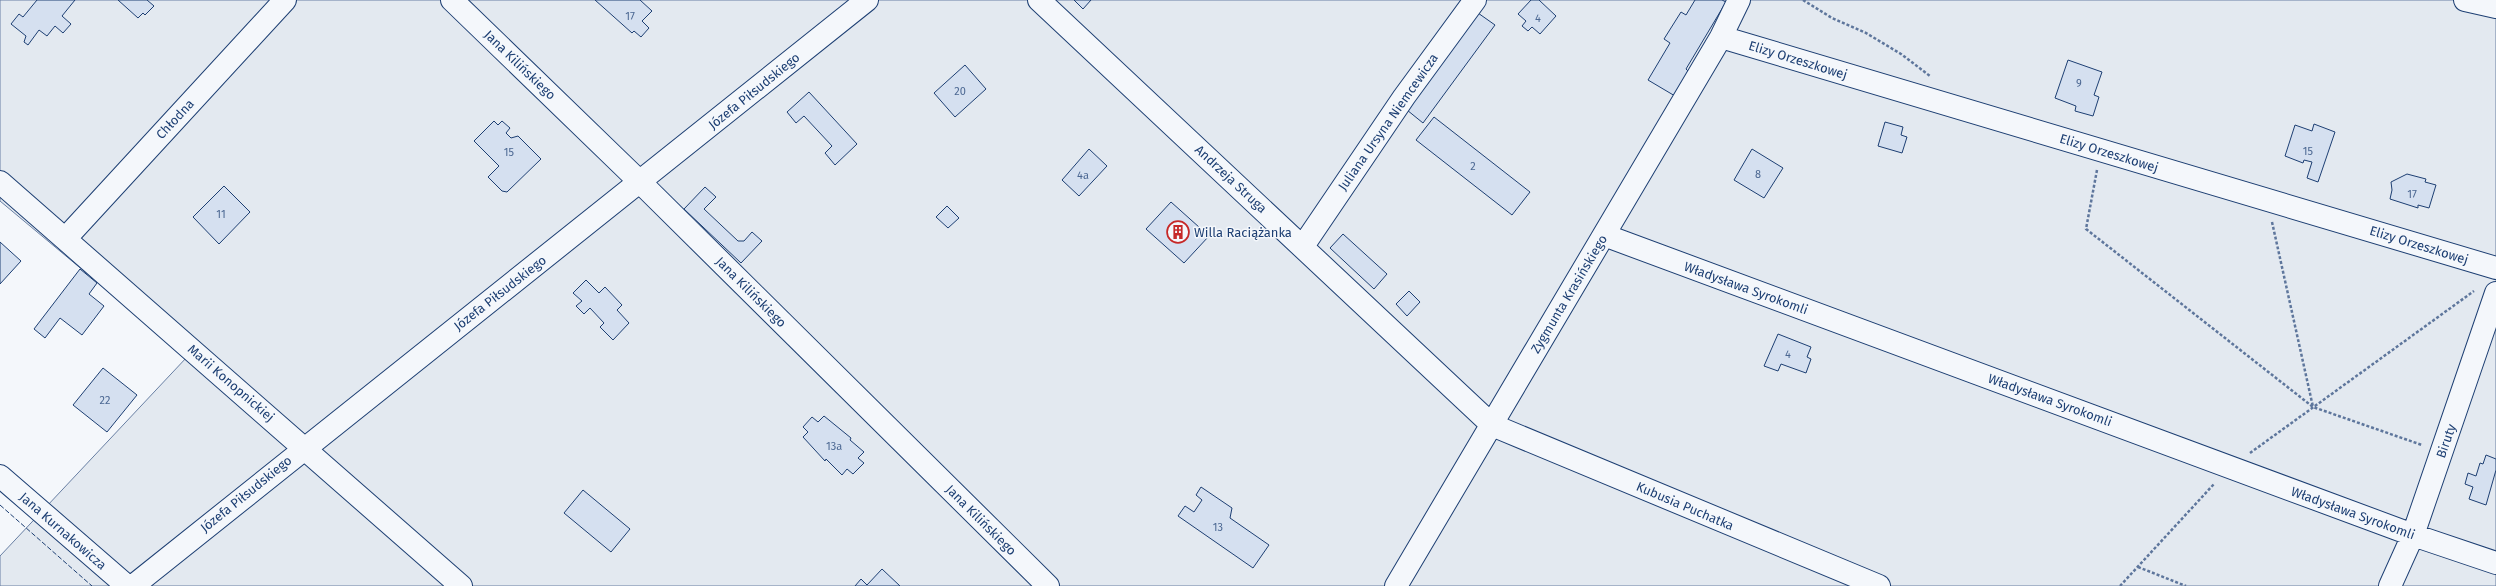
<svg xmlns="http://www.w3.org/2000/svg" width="2496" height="586" viewBox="0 0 2496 586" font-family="'Fira Sans',sans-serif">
<rect width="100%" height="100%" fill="#f4f7fb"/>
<path fill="#e3e9f0" stroke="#687fa3" d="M0,0H2496V586H0V556L187,357L0,201Z"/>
<path fill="#d5e0f0" stroke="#1d3f73" d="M37,0H75L62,16L71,24L63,33L55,26L47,36L39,30L28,45L24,42L26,36L11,24L19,14L23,17Z
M118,0H147L154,6L145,15L143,13L138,18Z
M595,0H640L652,11L642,21L649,28L641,37L634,31L632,33Z
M1074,0H1091L1083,9Z
M1531,0H1539L1556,16L1540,34L1532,27L1528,31L1522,26L1526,21L1518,14Z
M1695,0H1722L1726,2L1686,69L1689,72L1675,96L1648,80L1670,43L1664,39L1681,12L1686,15Z
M1478,13L1495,25L1423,123L1407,110Z
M2068,60L2102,72L2094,95L2099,97L2093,116L2075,111L2076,106L2055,98Z
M965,65L986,89L955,117L934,93Z
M809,92L857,144L835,165L825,153L832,146L804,116L796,123L787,112Z
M1434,117L1530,192L1512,215L1416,140Z
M494,121L498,125L502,121L510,128L506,133L511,138L518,136L541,159L507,192L502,191L488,177L499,166L474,141Z
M1885,122L1903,127L1901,135L1907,137L1902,153L1878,146Z
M2314,124L2335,132L2318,182L2307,178L2312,162L2304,160L2303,163L2285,156L2295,125L2312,131Z
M1089,149L1107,166L1079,196L1062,180Z
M1752,149L1783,168L1764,198L1734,180Z
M2407,174L2426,179L2425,182L2436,185L2429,208L2418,205V208L2390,199L2392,190L2391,182Z
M224,186L250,212L219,244L193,217Z
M705,187L716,197L704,209L738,241H744L752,232L762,241L741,263L684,209Z
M1171,202L1209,236L1184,263L1146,229Z
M947,206L959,218L948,228L936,217Z
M1343,234L1387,274L1374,289L1330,248Z
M0,242L21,261L0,284Z
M80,269L97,283L89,294L104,306L82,335L60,318L45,338L34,329Z
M586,280L599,293L605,287L622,305L617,310L629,323L613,340L600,327L604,323L590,308L584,314L576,306L582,301L573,293Z
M1409,291L1420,302L1407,316L1396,304Z
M1778,334L1811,347L1807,357L1811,359L1806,373L1781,364L1778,371L1764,366Z
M103,368L137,395L107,432L73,405Z
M824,416L851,438L850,440L864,452L858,458L864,463L853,474L847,469L842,475L826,459L825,461L803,437L808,432L803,427L812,417L818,422Z
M2486,455L2496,459V470L2486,505L2469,499L2473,487L2465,484L2468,473L2476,476L2480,463L2483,464Z
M1201,487L1232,508L1230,518L1269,545L1253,568L1178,516L1185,506L1194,512L1202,500L1196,495Z
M583,490L630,529L611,552L564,513Z
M882,569L900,586H855L861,579L867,585Z"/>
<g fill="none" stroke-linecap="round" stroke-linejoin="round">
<g stroke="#1d3f73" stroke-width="24">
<path id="minor" d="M452,0L640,182L1048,586
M1039,0L1492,425L1879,586
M2465,0L2496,7
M1721,37L2496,268
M0,182L461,586
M1604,235L2413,535L2496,563
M65,239L285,0
M1303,246L1404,97L1475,0
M0,476L127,586
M133,586L867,0
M1396,586L1721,37L1739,0
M2390,586L2413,535L2496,293"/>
</g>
<path stroke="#5e769c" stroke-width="2.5" stroke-dasharray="3 2" stroke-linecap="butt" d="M1803,0L1832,18L1866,33L1901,54L1930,76
M2097,170L2086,229L2313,407L2422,445
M2272,222L2313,407
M2250,453L2474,291
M2138,567L2186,586
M2120,586L2214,484"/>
<use href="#minor" stroke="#f4f7fb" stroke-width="22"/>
<path stroke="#1d3f73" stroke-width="1" stroke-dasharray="5 2" stroke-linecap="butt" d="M0,505L92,586"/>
</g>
<defs>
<g id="building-ring" transform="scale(1.15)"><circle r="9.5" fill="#f4f7fb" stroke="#c62828" stroke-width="1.5"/><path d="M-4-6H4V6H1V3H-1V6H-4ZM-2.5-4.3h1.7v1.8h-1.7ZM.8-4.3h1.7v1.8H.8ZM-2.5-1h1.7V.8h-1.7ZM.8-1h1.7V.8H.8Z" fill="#c62828"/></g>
</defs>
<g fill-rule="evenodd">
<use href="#building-ring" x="1178" y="232"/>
</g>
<g text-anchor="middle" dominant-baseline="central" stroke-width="3" stroke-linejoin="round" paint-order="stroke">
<g font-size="11" fill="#4b6792">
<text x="630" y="16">17</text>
<text x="1538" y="18">4</text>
<text x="2079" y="83">9</text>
<text x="960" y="91">20</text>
<text x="2308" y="151">15</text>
<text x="509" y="152">15</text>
<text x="1473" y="166">2</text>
<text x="1758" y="174">8</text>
<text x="1083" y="175">4a</text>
<text x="2412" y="194">17</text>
<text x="221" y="214">11</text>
<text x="1788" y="354">4</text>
<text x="105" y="400">22</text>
<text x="834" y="446">13a</text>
<text x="1218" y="527">13</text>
</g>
<g font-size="13" fill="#1d3f73" stroke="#f4f7fb">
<text transform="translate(1798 60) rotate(17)">Elizy Orzeszkowej</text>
<text transform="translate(520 65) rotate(44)">Jana Kilińskiego</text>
<text transform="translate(754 91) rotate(-39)">Józefa Piłsudskiego</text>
<text transform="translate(175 119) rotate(-47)">Chłodna</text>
<text transform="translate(1388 122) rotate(-55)">Juliana Ursyna Niemcewicza</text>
<text transform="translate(2109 153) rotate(17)">Elizy Orzeszkowej</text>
<text transform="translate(1231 179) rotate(43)">Andrzeja Struga</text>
<text transform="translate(2419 245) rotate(17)">Elizy Orzeszkowej</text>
<text transform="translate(1746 288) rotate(20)">Władysława Syrokomli</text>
<text transform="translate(751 292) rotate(45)">Jana Kilińskiego</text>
<text transform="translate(500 293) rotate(-38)">Józefa Piłsudskiego</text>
<text transform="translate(1569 294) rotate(-59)">Zygmunta Krasińskiego</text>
<text transform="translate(231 383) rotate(41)">Marii Konopnickiej</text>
<text transform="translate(2050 400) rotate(20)">Władysława Syrokomli</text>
<text transform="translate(2446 441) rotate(-71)">Biruty</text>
<text transform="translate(246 494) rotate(-39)">Józefa Piłsudskiego</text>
<text transform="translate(1685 506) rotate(23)">Kubusia Puchatka</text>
<text transform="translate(2353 513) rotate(20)">Władysława Syrokomli</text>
<text transform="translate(981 520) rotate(45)">Jana Kilińskiego</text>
<text transform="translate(63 531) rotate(41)">Jana Kurnakowicza</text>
</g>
<g font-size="13" fill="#1d3f73" stroke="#f4f7fb" text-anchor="start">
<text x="1194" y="232">Willa Raciążanka</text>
</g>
</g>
</svg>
